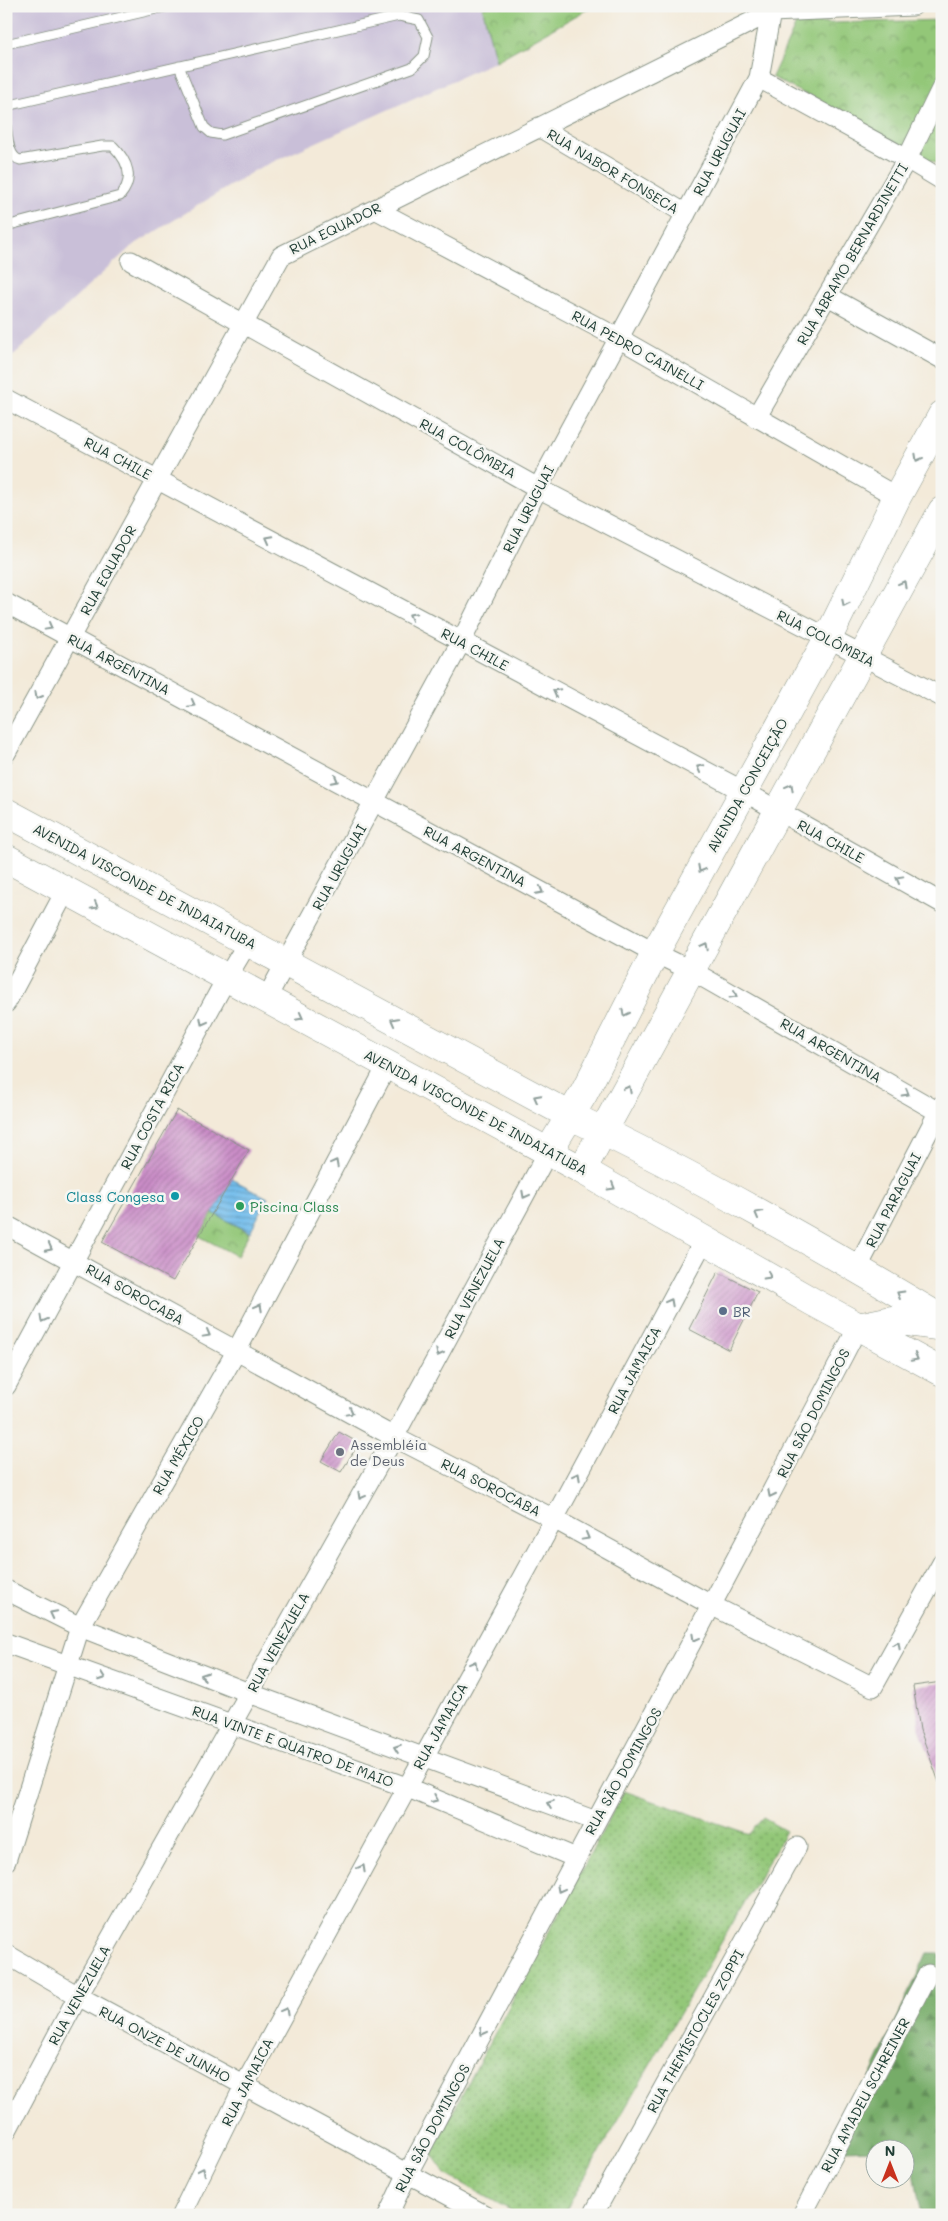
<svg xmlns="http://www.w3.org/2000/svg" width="948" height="2221" viewBox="0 0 948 2221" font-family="Mali,sans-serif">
<defs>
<pattern id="grass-dots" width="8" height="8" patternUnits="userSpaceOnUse" patternTransform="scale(1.25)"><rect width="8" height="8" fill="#93c778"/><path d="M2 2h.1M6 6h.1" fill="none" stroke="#77a363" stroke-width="1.8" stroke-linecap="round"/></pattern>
<pattern id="forest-firs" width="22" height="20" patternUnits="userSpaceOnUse" patternTransform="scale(1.25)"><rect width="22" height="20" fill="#76ac68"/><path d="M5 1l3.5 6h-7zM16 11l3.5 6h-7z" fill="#608d56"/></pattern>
<pattern id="park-crowns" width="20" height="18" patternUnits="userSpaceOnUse" patternTransform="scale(1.25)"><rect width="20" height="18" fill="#93c778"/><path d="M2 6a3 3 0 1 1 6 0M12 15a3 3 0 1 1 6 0" fill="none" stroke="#77a363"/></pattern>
<pattern id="water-rules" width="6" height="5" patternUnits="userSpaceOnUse" patternTransform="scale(1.25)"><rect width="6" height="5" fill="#73bdec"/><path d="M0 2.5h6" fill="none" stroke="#5e9bc0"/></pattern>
<pattern id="building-hatch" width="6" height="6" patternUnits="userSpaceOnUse" patternTransform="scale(1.25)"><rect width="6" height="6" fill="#cb8dc8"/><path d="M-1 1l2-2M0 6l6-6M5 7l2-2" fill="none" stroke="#a474a3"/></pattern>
</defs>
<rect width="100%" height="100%" fill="#f6f6f2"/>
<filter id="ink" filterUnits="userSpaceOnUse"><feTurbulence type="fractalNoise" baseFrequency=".02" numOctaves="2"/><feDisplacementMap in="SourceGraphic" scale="10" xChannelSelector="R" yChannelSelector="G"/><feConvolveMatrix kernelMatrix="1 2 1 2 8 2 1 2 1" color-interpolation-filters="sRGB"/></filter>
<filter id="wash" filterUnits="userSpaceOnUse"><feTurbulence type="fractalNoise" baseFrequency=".0096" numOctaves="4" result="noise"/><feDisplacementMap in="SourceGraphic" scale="20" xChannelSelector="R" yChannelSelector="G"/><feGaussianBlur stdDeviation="1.12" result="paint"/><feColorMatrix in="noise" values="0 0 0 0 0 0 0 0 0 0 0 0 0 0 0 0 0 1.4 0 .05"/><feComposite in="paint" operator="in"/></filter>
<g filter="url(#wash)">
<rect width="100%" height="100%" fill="#f3ead9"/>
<path fill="#c9bfd8" d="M6,6H482L496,61L257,169L132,246L6,362Z"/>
<path fill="url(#grass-dots)" stroke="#598256" d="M624,1791L749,1834L763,1818L786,1831L563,2215H519L446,2174L431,2153Z"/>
<path fill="url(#forest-firs)" stroke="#4a744e" d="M927,1953H939L942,1958V2215H922L911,2157L906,2155V2148L843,2150L836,2153Z"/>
<path fill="url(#park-crowns)" stroke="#598256" d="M482,6H593L496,61Z
M942,20V167L772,77L796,24Z
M213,1213L249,1233L237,1256L199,1236Z"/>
<path fill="url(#water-rules)" stroke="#497d90" d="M232,1179L268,1198L250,1232L213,1213Z"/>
<g id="blocks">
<path fill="url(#building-hatch)" d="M177,1110L249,1150L173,1281L102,1242Z
M718,1272L758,1292L729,1350L689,1329Z
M339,1432L359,1443L341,1472L321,1461Z
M942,1682V1784L940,1785L920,1730L913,1686Z"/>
</g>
</g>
<g filter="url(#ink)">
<use href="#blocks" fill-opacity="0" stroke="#899486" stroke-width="1"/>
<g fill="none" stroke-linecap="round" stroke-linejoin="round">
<g stroke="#899486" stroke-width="11">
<path id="lane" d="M6,44L169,6
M6,106L399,16L419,20L428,37L424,56L412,68L222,135L211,133L204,127L179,66
M6,125C8,136 8,157 20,160L102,146H113C128,161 135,179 120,196L6,226"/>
</g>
<g stroke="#899486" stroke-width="21">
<path id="street" d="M759,78L907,159L942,180
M539,127L686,214
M375,209L620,339L897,497
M131,261L538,488L942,697
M828,296L942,359
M6,399L743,791L942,903
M756,418L907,159L942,87
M6,603L655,953L692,971L942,1114
M6,753L281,256L771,12L913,6
M266,999L461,642L538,488L759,78L771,12
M6,1003L66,890
M6,1225L394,1437L554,1519L713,1606L873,1687L942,1563
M857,1269L942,1105
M6,1386L226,979L248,942
M6,1590L80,1627L249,1693L596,1821
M6,1643L406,1787L576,1858
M6,1861L80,1627L237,1350L388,1064
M6,1954L78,1996L485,2215
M6,2132L78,1996L394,1437L548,1152
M181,2215L244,2086L554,1519L704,1240
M388,2215L408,2173C558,1891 711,1610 858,1327
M593,2215L797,1847
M802,2215L928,1974"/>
</g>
<g stroke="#899486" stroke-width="29">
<path id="primary" d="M6,812L571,1116C698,1176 821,1247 942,1319
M6,858L582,1170L813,1302L942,1372
M548,1152L584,1093L655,953L827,640L897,497L942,415
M582,1170L942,511
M858,1327L892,1320L942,1327"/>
</g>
<use href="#lane" stroke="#fff" stroke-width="9"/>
<use href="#street" stroke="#fff" stroke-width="19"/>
<use href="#primary" stroke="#fff" stroke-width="28"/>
</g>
<defs><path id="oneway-chevron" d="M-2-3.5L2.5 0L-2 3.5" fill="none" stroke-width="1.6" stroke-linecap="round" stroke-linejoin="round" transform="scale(1.25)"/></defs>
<g stroke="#8f9e9a">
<use href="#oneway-chevron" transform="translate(918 458) rotate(119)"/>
<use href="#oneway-chevron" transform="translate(269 539) rotate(-152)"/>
<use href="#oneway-chevron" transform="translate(903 584) rotate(-61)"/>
<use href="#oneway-chevron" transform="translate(845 603) rotate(116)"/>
<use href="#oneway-chevron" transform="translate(412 616) rotate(-152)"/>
<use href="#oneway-chevron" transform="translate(49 627) rotate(29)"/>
<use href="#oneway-chevron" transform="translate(556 692) rotate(-152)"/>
<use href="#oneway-chevron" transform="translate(38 696) rotate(120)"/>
<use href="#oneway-chevron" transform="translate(192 704) rotate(28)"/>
<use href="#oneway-chevron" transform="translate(700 768) rotate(-152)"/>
<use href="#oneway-chevron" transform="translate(335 780) rotate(28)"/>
<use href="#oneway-chevron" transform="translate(790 787) rotate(-61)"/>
<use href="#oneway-chevron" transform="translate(701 869) rotate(118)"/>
<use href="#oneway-chevron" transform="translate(899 879) rotate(-151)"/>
<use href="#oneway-chevron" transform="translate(540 891) rotate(28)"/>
<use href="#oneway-chevron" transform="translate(95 906) rotate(29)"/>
<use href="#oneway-chevron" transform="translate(705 946) rotate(-62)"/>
<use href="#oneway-chevron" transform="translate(734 995) rotate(30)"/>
<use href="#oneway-chevron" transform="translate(625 1013) rotate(117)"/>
<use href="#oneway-chevron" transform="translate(300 1017) rotate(28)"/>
<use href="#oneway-chevron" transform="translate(394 1021) rotate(-152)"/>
<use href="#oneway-chevron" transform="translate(203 1022) rotate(118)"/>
<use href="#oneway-chevron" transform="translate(628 1089) rotate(-62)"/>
<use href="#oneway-chevron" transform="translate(906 1093) rotate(30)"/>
<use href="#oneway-chevron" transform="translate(537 1098) rotate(-152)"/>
<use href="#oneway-chevron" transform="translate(335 1163) rotate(-62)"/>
<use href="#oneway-chevron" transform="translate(612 1187) rotate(30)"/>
<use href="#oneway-chevron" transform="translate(525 1195) rotate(118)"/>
<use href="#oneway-chevron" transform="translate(758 1214) rotate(-151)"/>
<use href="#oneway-chevron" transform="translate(49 1248) rotate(28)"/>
<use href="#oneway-chevron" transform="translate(768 1276) rotate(30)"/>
<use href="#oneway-chevron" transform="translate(900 1294) rotate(-149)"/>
<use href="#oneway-chevron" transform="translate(670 1302) rotate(-62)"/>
<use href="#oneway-chevron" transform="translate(259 1307) rotate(-62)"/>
<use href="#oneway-chevron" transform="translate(43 1319) rotate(119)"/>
<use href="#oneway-chevron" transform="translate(207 1334) rotate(29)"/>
<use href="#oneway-chevron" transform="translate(439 1353) rotate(118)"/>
<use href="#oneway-chevron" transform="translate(915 1358) rotate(28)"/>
<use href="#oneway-chevron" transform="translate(350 1412) rotate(29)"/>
<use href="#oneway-chevron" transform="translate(577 1476) rotate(-62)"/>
<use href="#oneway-chevron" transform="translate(771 1494) rotate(117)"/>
<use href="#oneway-chevron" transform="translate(361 1496) rotate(119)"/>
<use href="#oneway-chevron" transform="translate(586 1537) rotate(29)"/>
<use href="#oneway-chevron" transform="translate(53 1614) rotate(-153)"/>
<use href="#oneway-chevron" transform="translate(695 1638) rotate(119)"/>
<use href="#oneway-chevron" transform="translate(897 1645) rotate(-61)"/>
<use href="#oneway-chevron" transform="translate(474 1664) rotate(-61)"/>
<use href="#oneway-chevron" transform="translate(204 1676) rotate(-159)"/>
<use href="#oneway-chevron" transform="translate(102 1677) rotate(20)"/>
<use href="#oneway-chevron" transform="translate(397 1748) rotate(-160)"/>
<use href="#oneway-chevron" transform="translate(435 1799) rotate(23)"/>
<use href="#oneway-chevron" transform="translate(550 1804) rotate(-160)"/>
<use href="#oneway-chevron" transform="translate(362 1868) rotate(-61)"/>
<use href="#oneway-chevron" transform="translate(560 1889) rotate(118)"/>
<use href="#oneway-chevron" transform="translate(285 2011) rotate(-61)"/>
<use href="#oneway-chevron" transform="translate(483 2032) rotate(118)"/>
<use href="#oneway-chevron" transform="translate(202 2171) rotate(-64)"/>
</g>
</g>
<circle fill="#0f9aa8" stroke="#f6f6f2" stroke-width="2" cx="175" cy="1196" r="5"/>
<circle fill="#2e9e5b" stroke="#f6f6f2" stroke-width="2" cx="240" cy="1206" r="5"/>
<circle fill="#5c6f8a" stroke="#f6f6f2" stroke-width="2" cx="723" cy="1311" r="5"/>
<circle fill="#6b7280" stroke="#f6f6f2" stroke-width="2" cx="340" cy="1452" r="5"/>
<g text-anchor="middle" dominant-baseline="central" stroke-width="5" stroke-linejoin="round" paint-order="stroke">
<g font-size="14" fill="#1f3d34" stroke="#f6f6f2">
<text transform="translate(719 152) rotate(-62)">RUA URUGUAI</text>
<text transform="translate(613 171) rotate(31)">RUA NABOR FONSECA</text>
<text transform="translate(335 228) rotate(-26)">RUA EQUADOR</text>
<text transform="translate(852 254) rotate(-60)">RUA ABRAMO BERNARDINETTI</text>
<text transform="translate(638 350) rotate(29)">RUA PEDRO CAINELLI</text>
<text transform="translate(468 448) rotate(29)">RUA COLÔMBIA</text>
<text transform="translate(118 458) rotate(28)">RUA CHILE</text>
<text transform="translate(528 509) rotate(-63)">RUA URUGUAI</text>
<text transform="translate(108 570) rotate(-61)">RUA EQUADOR</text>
<text transform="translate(826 638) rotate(27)">RUA COLÔMBIA</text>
<text transform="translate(475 649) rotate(28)">RUA CHILE</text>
<text transform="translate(119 664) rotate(28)">RUA ARGENTINA</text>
<text transform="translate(747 785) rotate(-61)">AVENIDA CONCEIÇÃO</text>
<text transform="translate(831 841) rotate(29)">RUA CHILE</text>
<text transform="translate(475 856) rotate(28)">RUA ARGENTINA</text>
<text transform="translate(339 867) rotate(-61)">RUA URUGUAI</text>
<text transform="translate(145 886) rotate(28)">AVENIDA VISCONDE DE INDAIATUBA</text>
<text transform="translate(831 1050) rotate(30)">RUA ARGENTINA</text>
<text transform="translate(476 1112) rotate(28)">AVENIDA VISCONDE DE INDAIATUBA</text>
<text transform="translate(152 1116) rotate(-62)">RUA COSTA RICA</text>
<text transform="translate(893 1200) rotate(-63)">RUA PARAGUAI</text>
<text transform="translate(474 1288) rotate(-62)">RUA VENEZUELA</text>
<text transform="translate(135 1294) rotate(29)">RUA SOROCABA</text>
<text transform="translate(634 1370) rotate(-62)">RUA JAMAICA</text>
<text transform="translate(813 1413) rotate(-63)">RUA SÃO DOMINGOS</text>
<text transform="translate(178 1455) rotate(-60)">RUA MÉXICO</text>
<text transform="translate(491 1487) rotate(27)">RUA SOROCABA</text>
<text transform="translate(278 1642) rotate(-61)">RUA VENEZUELA</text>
<text transform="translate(440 1726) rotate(-61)">RUA JAMAICA</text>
<text transform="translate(293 1746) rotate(20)">RUA VINTE E QUATRO DE MAIO</text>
<text transform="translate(623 1771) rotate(-61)">RUA SÃO DOMINGOS</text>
<text transform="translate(79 1995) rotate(-61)">RUA VENEZUELA</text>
<text transform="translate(695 2031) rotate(-61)">RUA THEMÍSTOCLES ZOPPI</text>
<text transform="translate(165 2044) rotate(28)">RUA ONZE DE JUNHO</text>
<text transform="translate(247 2082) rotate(-63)">RUA JAMAICA</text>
<text transform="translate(865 2095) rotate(-62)">RUA AMADEU SCHREINER</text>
<text transform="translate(432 2128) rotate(-62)">RUA SÃO DOMINGOS</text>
</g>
<g font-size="14" fill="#0d838f" stroke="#f6f6f2" text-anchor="end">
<text x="165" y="1196">Class Congesa</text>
</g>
<g font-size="14" fill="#27864d" stroke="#f6f6f2" text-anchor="start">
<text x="250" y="1206">Piscina Class</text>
</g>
<g font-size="14" fill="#4e5e75" stroke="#f6f6f2" text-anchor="start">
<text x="733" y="1311">BR</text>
</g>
<g font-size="14" fill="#5b616d" stroke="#f6f6f2" text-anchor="start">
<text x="350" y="1444">Assembléia<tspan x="350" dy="16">de Deus</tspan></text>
</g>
</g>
<rect width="948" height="2221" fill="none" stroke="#f6f6f2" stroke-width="25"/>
<g transform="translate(890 2164)"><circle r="24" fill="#f6f6f2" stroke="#a0aca6"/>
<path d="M0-4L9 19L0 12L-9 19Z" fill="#c8321e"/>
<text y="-8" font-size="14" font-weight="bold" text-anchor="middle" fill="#1f3d34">N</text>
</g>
</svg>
